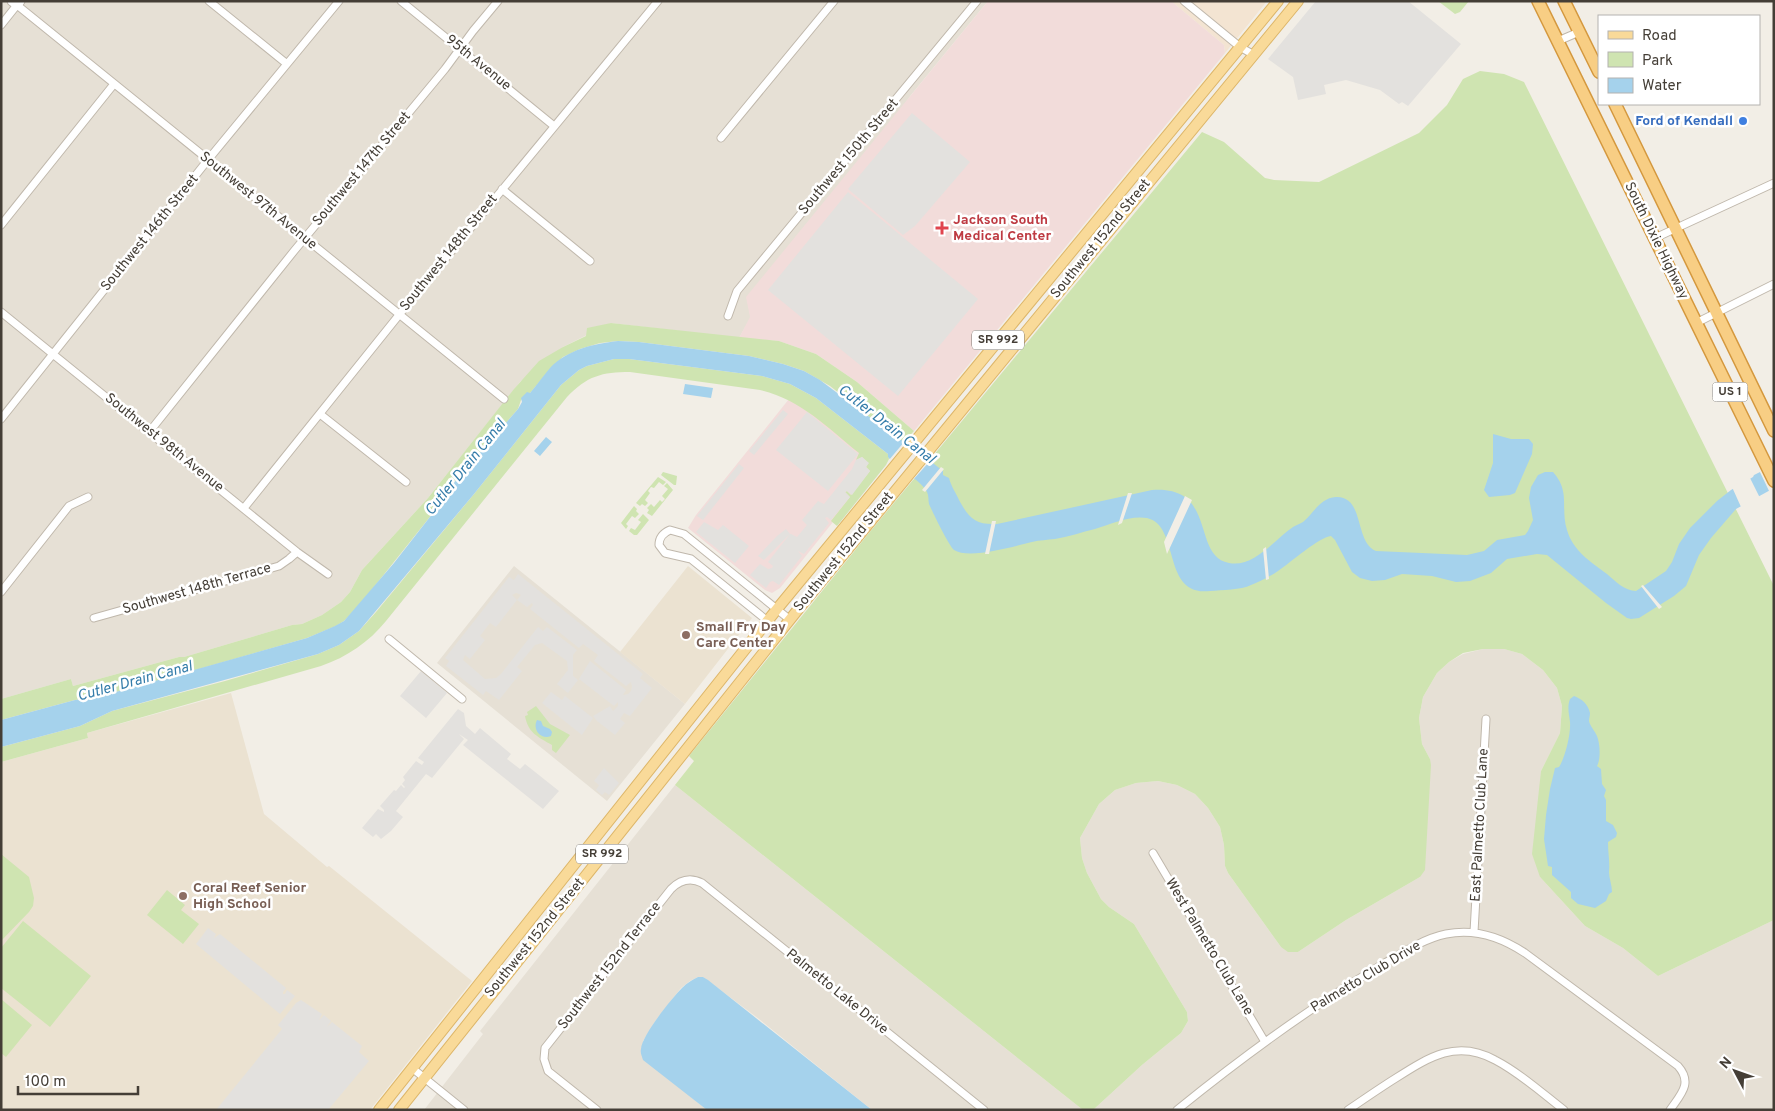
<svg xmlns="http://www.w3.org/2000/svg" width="1775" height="1111" viewBox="0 0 1775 1111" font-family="Overpass,sans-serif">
<rect width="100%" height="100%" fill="#f2eee6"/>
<path fill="#e6e0d5" d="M1,1H988L911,95L751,317L739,338L611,323L563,347L520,382L428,498L362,570L350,592L341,602L322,615L302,624L292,625L184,657H179L73,686L71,679L1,699Z
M514,566L685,704L607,801L437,663Z
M1483,649H1504L1522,654L1543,670L1557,688L1562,706L1560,733L1541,771L1540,877L1585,926L1623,948L1658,976L1774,920V1110H1093L1142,1065L1181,1033L1188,1021L1187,1012L1134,924L1109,907L1101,899L1087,873L1082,858L1080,838L1099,804L1115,790L1136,783L1158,781L1177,785L1195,794L1208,808L1220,827L1224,845L1225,866L1228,873L1281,947L1298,952L1346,920L1420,877L1430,759L1422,744L1419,718L1423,697L1437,673L1449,662L1463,654Z
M675,785L1083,1110H872L759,1019L703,977H698L690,981L681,988L656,1020L643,1041L679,1087L707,1110H424L483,1034L480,1031Z"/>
<path fill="#f3e4d2" d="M1171,1H1267L1225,53L1224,45Z"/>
<path fill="#ebe2d1" d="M688,566L752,618L685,704L620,652Z
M231,693L264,814L327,867L329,866L472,981L370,1110H1V762L88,738L87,733Z"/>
<path fill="#f2dcda" d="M988,1H1171L1224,45L1225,53L914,431L857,382L816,354L779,341L739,338L750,317L746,297Z
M789,399L816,414L877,467L797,567L780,588L772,593L765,590L688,528L696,515Z"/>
<path fill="#cfe4b1" d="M1438,1H1469L1460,12L1455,14Z
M1480,71L1504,74L1524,82L1774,586V920L1658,976L1623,948L1585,926L1540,877L1532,854L1541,771L1560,733L1562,706L1557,688L1543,670L1522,654L1504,649H1483L1463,653L1449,662L1437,673L1423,697L1419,718L1422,744L1430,759L1431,765L1425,870L1420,877L1346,920L1298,952H1288L1281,947L1228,873L1225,866L1224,845L1220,827L1208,808L1195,794L1177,785L1158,781L1136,783L1115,790L1099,804L1080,838L1082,858L1087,873L1101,899L1109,907L1134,924L1187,1012L1188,1021L1181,1033L1142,1065L1093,1110H1083L675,785L694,761L689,756L869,533L1202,132L1224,142L1265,178L1274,180L1319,182L1419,133L1447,105L1463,79Z
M611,323L779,341L816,354L857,382L914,431L904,442L898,439L892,431L868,416L830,386L804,371L783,364L749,356L639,342L618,341L600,343L580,349L563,357L552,367L530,393L521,400L518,409L452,485L433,513L362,602L344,621L336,626L307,638L178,675L98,697L75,700L1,720V699L71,679L73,686L179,657H184L292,625L302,624L322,615L341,602L350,592L362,570L428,498L514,389L539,361L563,347L586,336L587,328Z
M614,359H629L762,376L790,384L816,398L888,454L889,459L886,465L837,526L831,521L850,497L845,492L847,491L851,495L870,471L866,467L868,463L862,457L856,460L859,453C828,428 800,399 760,390L630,372C602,372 587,376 567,397L386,621C369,642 347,657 321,666L87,733L88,738L1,762V747L80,726L112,711L225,681L318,654L339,645L359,631L376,612L474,494L561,385L579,370L587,366Z
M663,472L677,476L676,485H674L661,475Z
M658,477L666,482L663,485L659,482L654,488L651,487L648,491L650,493L645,500L648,503L645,506L642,504L640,506L636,503Z
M667,483L673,490L652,516L647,513L649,510L647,508L651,504L654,507L660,500L662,502L665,499L662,496L668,489L664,486Z
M634,506L637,509L636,511L639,514L635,518L632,516L626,524L628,526L626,529L621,523Z
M643,514L649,520L637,535H634L629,531L631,528L635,530L641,522L638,520Z
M536,706L550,724L570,735L556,753L552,750V745C538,737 528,733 525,716L528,715L527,712Z
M1,854L29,877L34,898L33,906L29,912L1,941Z
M167,890L185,905L181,910L199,924L183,944L147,915Z
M23,921L91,976L50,1027L1,988V948Z
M1,999L32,1025L6,1057L1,1053Z"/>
<path fill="#e3e1de" d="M1316,1H1408L1461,44L1408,106L1402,102L1399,104L1380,90L1346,80L1324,85L1326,94L1298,100L1293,77L1268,59Z
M912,113L970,162L915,226L903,235L848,189Z
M848,192L978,299L898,396L768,290Z
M783,410L788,414L754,455L749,451Z
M807,412L858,454L828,491L776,450Z
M862,457L869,463L866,467L870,471L852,495L847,491L845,492L850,497L831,520L827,517L825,518L829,523L804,554L798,551L802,556L779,585L773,581L770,582L766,588L750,575L760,564L768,569L772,568L773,566L768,562L790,534L764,560L758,556L777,536L786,529L790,534H791L797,537L807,525L802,520L818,501L824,504L852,469L856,460Z
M739,464L744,468L703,520L697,516Z
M704,522L718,530L723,525L749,546L735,563L696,532Z
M518,574L643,674L640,678L652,688L630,716L624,713L620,719L625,723L615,735L597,721L593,716L610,706L613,711L618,706V702L614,706L579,679L590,661L626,690L623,695L628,694L631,691L632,687L631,682L626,686L594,661L598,655L583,644L579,648L530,609L533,605L532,603L527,607L517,600L521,595L519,594L516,593L512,595L517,600L496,627L490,623L480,636L485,640L470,659L465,655L463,660L485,679L496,678L501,674L538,627L543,631L547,627L577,650L573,655V676L578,680L568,693L557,684L568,670L567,661L542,643L535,645L517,667L522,671L499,700L486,691L483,695L446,666L449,661L445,658L509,577L514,580Z
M421,671L447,693L426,718L400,696Z
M551,692L562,700L565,696L593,718L582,735L542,703Z
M458,709L464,713L466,726L475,734L480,728L511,754L507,759L520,769L525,764L559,791L543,809L463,745L468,740L459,734L464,739L432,778L426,774L396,811L403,817L391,831L381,839L376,834L373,837L362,828L378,809L384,812V810L380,806L394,790L396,791L401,785L404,788L405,787L402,784L405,780L403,777L416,761L422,765L424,762L418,758Z
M604,768L619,783L609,795L605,792L602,795L596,790L599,785L594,781Z
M208,928L216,934L214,938L220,934L286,988L283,992V994H285L287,990L295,996L280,1014L196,944Z
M301,1000L322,1014L319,1020L324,1015L331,1021L327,1027L332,1022L362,1046L359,1052L369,1061L328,1110H216L282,1029L278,1025L296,1003Z"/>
<path fill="#a5d2ec" d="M618,341L639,342L749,356L783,364L804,371L820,380L868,416L892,431L897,438L909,444L943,471V475L949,478C951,486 956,493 959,500C969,518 975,525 997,524L1152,490C1218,485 1191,556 1229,563C1254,568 1275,539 1293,527C1296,525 1300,524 1303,522C1314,513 1320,498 1336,497C1365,496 1354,542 1376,551L1467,555L1484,551L1497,540L1525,535L1528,531L1533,520L1529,498L1531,487L1538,475L1545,472H1553C1571,492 1560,508 1567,530C1573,551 1591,562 1607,574C1615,581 1625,591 1636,591L1666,571L1672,562L1679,544L1690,528L1717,501L1731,490L1753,477L1754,475L1774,465V488L1736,509L1711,538L1699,555L1686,586L1674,596L1639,618L1631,619L1627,618L1606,603L1547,555L1537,554L1507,559L1491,573L1470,581L1456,582L1432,576L1402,574L1385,580L1372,581L1360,578L1352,572L1335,540L1331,536C1319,537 1290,563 1278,571C1271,576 1259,582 1251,585C1241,590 1222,590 1210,591C1161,597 1181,526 1147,518C1130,515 1111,524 1095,529C1082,532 1068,537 1055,539C1047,540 1040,540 1032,542C1015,546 969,560 954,550C949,546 932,511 929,504C928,500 929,496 927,492C920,479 898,469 888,457V454L816,398L790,384L762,376L629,359H614L587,366L579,370L561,385L474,494L359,631L339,645L318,654L112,711L80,726L1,747V720L75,700L98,697L307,638L335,626L344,621L394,563L433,513L452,485L518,409L522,402L521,398L527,392L530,393C537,385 543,376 550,368C568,349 594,344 618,341Z
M685,384L713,388L711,398L683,394Z
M1493,434L1511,439H1529L1533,444L1532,454L1515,493L1510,495L1489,497L1484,490L1493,463Z
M546,437L552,442L540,456L534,451Z
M1574,696C1582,699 1588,704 1590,713C1590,716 1589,718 1589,721C1590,726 1595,731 1597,736C1600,743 1601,759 1597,766L1601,769L1602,784L1606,790L1604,796L1606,800V821L1613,825L1617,833L1616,837L1608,842C1608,853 1610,862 1609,872C1609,878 1612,885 1612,892L1609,894L1606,901L1595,908L1578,904L1571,898V892L1552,875V867L1548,866L1544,839L1546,815L1550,789L1555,768L1559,767C1565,758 1571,734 1570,722C1569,714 1567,707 1570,699Z
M537,720L541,721L543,726L550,729L552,732L551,736C541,740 532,730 537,720Z
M698,977H703L708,980L872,1110H707L643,1060C642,1056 640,1053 641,1049C642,1035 672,998 682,988C687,983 692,980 698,977Z"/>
<path fill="#f2eee6" d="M905,441L930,461L913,480L889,460Z
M1774,463V491L1770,493L1759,470Z
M941,467L944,469L925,492L922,490Z
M1749,476L1760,498L1741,507L1732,487Z
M1128,493H1132L1122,523L1118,525Z
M1185,496L1192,500L1167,554L1164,542Z
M992,521H996L989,554H985Z
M1266,547L1269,579L1266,580L1263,549Z
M1643,585L1662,607L1659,609L1641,586Z"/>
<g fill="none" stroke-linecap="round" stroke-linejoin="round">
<g stroke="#c0b8ac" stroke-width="9">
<path id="minor" d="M209,1L287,64
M401,1L554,126
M1184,1L1240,47L1254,55
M1,25L17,5L504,399
M1558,41L1579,32
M721,138L834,1
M502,189L590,261
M1,225L114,84
M1655,238L1774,183
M1,312L297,552L328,574
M728,316L737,291L977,1
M1696,323L1774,284
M320,414L406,482
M1,419L207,161L339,1
M150,431L294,251L445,69L473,31L498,1
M244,508L407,305L658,1
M1,592L69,506L88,497
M94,618L279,566L289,559L297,552
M780,631L691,559L665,553L659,545C659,537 663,533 670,530L684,534L789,619
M389,639L462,699
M1153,853L1265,1042
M1474,932L1486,719
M412,1068L464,1110
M597,1110L548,1071L544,1059L545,1048L671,889C680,880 690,877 702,883L984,1110
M1177,1110C1241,1058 1308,1009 1378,967C1399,955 1422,939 1446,934C1475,928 1501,937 1525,953L1678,1066C1693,1083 1681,1094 1670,1110
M1348,1110C1364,1099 1380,1088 1396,1078C1429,1057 1457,1039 1495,1060C1520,1073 1542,1093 1564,1110"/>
</g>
<g stroke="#c0b8ac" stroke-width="11">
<path id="tertiary" d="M12,1L17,5L20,1"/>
</g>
<g stroke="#ddb669" stroke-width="12">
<path id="primary" d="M379,1110L777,609L1278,1
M399,1110L796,612L1298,1"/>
</g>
<g stroke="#d4983e" stroke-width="14">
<path id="trunk" d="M1538,1L1774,481
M1564,1L1599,72
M1615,104L1774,431"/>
</g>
<use href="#minor" stroke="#fff" stroke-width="7"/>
<use href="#tertiary" stroke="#fff" stroke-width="9"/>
<use href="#primary" stroke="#f9da99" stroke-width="10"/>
<use href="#trunk" stroke="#f8ce84" stroke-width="11"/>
</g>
<circle fill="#3f7fe0" stroke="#fff" stroke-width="2" cx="1743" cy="121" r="5"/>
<path fill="#e0444e" stroke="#fff" stroke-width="2" d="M939.5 220.5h5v5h5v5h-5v5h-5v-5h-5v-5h5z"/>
<g fill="#8d6e63" stroke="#fff" stroke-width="2">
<circle cx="686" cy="635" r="5"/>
<circle cx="183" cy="896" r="5"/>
</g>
<g text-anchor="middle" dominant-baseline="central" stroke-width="5" stroke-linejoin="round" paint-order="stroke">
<g fill="#fff" stroke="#7c7872" stroke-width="1">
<rect x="972" y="330.5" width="52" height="19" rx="4"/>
<rect x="1712.5" y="382.5" width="35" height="19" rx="4"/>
<rect x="576" y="844.5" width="52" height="19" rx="4"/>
</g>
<g font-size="12" font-weight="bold" fill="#443e36">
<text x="998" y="340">SR 992</text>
<text x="1730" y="392">US 1</text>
<text x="602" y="854">SR 992</text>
</g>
<g font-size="14" fill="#443e36" stroke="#fff">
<text transform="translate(478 63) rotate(39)">95th Avenue</text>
<text transform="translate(849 157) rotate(-50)">Southwest 150th Street</text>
<text transform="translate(362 169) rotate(-50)">Southwest 147th Street</text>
<text transform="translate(258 201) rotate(39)">Southwest 97th Avenue</text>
<text transform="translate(150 233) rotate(-51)">Southwest 146th Street</text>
<text transform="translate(1101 239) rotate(-51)">Southwest 152nd Street</text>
<text transform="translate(1656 241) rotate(64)">South Dixie Highway</text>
<text transform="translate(449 253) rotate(-51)">Southwest 148th Street</text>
<text transform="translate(164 443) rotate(39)">Southwest 98th Avenue</text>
<text transform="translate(844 552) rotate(-51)">Southwest 152nd Street</text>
<text transform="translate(197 589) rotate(-16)">Southwest 148th Terrace</text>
<text transform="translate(1480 825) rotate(-87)">East Palmetto Club Lane</text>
<text transform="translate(535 938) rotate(-51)">Southwest 152nd Street</text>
<text transform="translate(1209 947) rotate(59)">West Palmetto Club Lane</text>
<text transform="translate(610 966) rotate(-52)">Southwest 152nd Terrace</text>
<text transform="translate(1366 977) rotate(-31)">Palmetto Club Drive</text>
<text transform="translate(837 992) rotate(39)">Palmetto Lake Drive</text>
</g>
<g font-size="14" font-weight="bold" fill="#366cbe" stroke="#fff" text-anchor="end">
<text x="1733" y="121">Ford of Kendall</text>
</g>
<g font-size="14" font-weight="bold" fill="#be3a42" stroke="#fff" text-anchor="start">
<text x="953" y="220">Jackson South<tspan x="953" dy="16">Medical Center</tspan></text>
</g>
<g font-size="14" font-weight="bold" fill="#785e54" stroke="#fff" text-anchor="start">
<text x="696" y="627">Small Fry Day<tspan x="696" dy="16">Care Center</tspan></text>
<text x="193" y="888">Coral Reef Senior<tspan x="193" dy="16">High School</tspan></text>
</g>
<g font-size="15" font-style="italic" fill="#357daa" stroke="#fff">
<text transform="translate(886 425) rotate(38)">Cutler Drain Canal</text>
<text transform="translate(466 468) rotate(-51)">Cutler Drain Canal</text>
<text transform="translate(135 682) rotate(-15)">Cutler Drain Canal</text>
</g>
</g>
<rect width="1775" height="1111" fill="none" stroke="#443e36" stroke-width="5"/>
<rect x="1598" y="15" width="162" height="90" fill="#ffffff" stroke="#b4b2af"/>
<rect x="1608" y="31" width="25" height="8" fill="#f9da99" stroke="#b4b2af"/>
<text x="1642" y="40" font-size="15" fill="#443e36">Road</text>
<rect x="1608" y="52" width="25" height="15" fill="#cfe4b1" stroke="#b4b2af"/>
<text x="1642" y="65" font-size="15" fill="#443e36">Park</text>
<rect x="1608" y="78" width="25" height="15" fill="#a5d2ec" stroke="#b4b2af"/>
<text x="1642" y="90" font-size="15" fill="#443e36">Water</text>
<g transform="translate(1735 1071) rotate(311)" stroke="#ffffff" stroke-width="4" paint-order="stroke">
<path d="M0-4L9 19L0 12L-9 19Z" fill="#443e36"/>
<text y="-8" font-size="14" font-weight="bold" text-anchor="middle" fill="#443e36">N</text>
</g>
<path d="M18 1086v8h120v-8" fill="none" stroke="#443e36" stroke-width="2.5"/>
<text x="25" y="1086" font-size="15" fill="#443e36" stroke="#ffffff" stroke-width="4" paint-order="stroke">100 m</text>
</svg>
